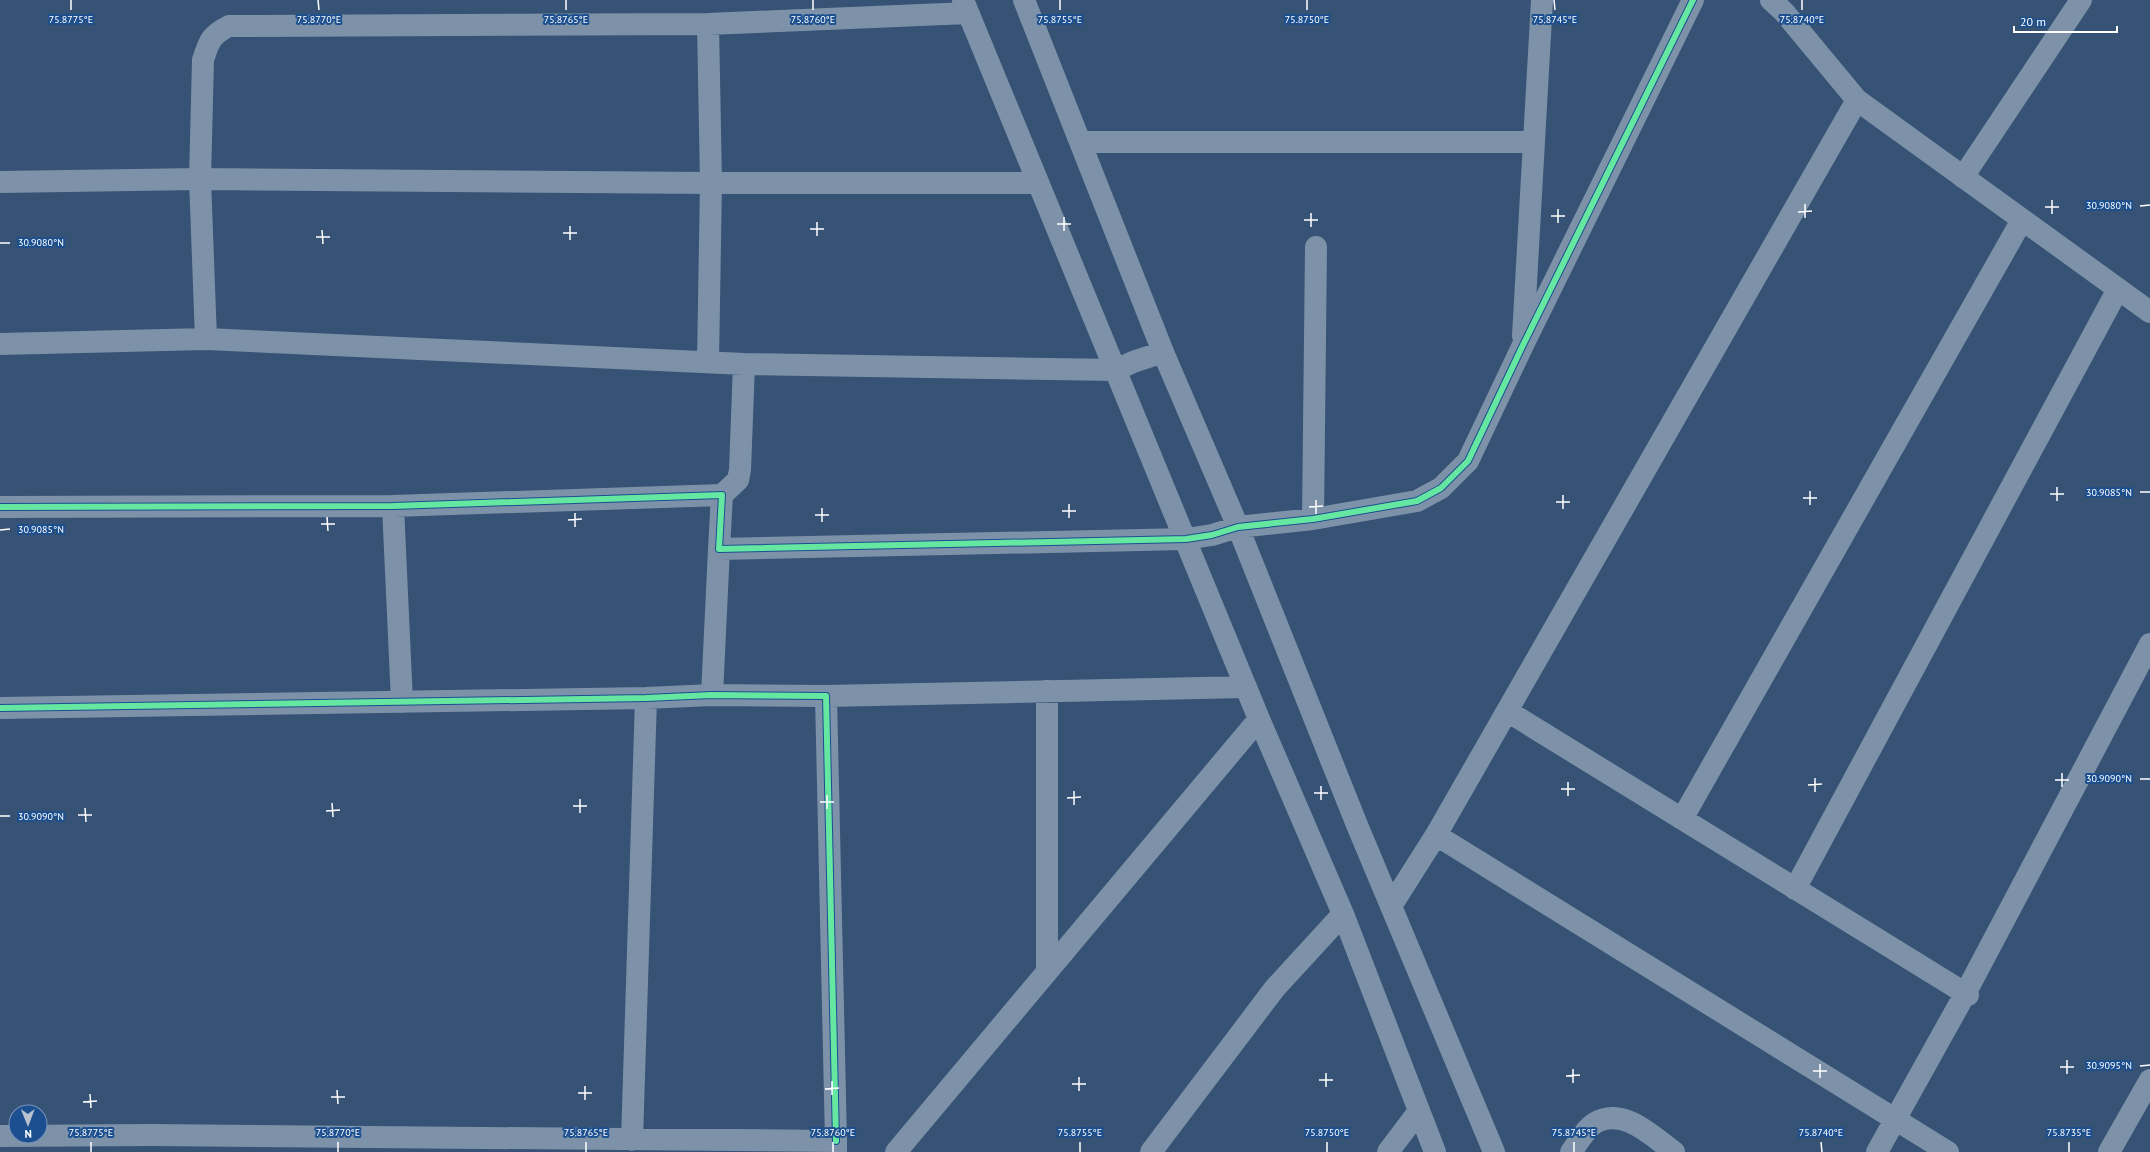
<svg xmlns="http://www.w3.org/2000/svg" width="2150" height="1152" viewBox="0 0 2150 1152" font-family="'PT Sans',sans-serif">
<rect width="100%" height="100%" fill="#365274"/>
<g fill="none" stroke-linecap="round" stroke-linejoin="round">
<path stroke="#7d92a8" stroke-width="22" d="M963,0L1259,719L1343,914L1435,1152
M1024,0L1163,352L1238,527L1357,825L1494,1152
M1080,142H1533
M1963,177L2081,0
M0,182L200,179L711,183H1037
M1523,336L1542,0
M206,339L200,179L203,60C209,41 211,35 229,26L708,24L968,13
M0,344L206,339L744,364L1116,370L1133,362L1163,352
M708,362L711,183L708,24
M722,495L738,480L740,470L744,364
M393,506L402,702
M0,507L393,506L722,495L719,549L1186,539L1212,535L1238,527L1313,519L1417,501L1441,488L1468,461L1523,345L1693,0
M1313,519L1316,247
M1047,691V971
M712,695L719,549
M826,696L1246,687
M0,708L646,698L712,695L826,696L836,1141
M1507,711L1968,995
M1682,819L2022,220
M1436,835L1948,1152
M1795,889L2118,289
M1391,906L1436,835L1857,100
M0,1136L152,1135L836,1141V1152
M632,1140L646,698
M896,1152L1259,719
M1151,1152L1275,988L1343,914
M1388,1152L1419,1111
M1571,1152C1578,1143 1585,1129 1595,1123C1623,1106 1653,1137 1674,1152
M1877,1152L1965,994L2150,644
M2109,1152L2150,1080"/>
<path stroke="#7d92a8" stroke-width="22" d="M1771,0L1784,12L1857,100L2150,312"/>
<g stroke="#1b4f8f" stroke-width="8">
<path id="cycleway" d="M0,507L393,506L722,495L719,549L1186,539L1212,535L1238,527L1313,519L1417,501L1441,488L1468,461L1523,345L1693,0
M0,708L646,698L712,695L826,696L836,1141"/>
</g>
<use href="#cycleway" stroke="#66e7a1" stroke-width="6"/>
</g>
<path fill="none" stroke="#fff" stroke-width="1.5" d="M71,0V10M318,0L319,10M566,0V10M813,0V10M1060,0V10M1307,0V10M1554,0L1555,10M1802,0V10M2052,200V214M1805,204V218M2140,206L2150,205M2045,207H2059M1558,209V223M1798,212L1812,211M1311,213V227M1551,216H1565M1064,217V231M1304,220H1318M817,222V236M1057,224H1071M570,226V240M810,229H824M322,230L323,244M563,233H577M316,237H330M0,243H10M2057,487V501M1810,491V505M2140,492H2150M2050,494H2064M1563,495V509M1803,498H1817M1316,500V514M1556,502H1570M1069,504V518M1309,507L1323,506M822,508V522M1062,511H1076M575,513V527M815,515H829M327,517L328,531M568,520L582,519M321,524H335M0,530L10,529M2062,773V787M1815,778V792M2140,779H2150M2055,780H2069M1568,782V796M1808,785L1822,784M1321,786V800M1561,789H1575M1074,791V805M1314,793H1328M827,795V809M1067,798L1081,797M580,799V813M820,802H834M332,803L333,817M573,806H587M85,808L86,822M326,811L340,810M78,815H92M0,816H10M2067,1060V1074M1820,1064V1078M2140,1066L2150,1065M2060,1067H2074M1573,1069V1083M1813,1071H1827M1326,1073V1087M1566,1076L1580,1075M1079,1077V1091M1319,1080H1333M832,1081V1095M1072,1084H1086M585,1086V1100M825,1089L839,1088M337,1090L338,1104M578,1093H592M90,1094L91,1108M331,1097H345M83,1102L97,1101M91,1142V1152M338,1142V1152M586,1142V1152M833,1142V1152M1080,1142V1152M1327,1142V1152M1574,1142V1152M1821,1142L1822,1152M2069,1142V1152"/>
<g font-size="10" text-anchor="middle" fill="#fff" stroke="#1b4f8f" stroke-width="4" stroke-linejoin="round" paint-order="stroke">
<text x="71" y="23">75.8775°E</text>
<text x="319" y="23">75.8770°E</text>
<text x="566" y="23">75.8765°E</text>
<text x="813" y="23">75.8760°E</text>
<text x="1060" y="23">75.8755°E</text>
<text x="1307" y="23">75.8750°E</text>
<text x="1555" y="23">75.8745°E</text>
<text x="1802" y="23">75.8740°E</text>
<text x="2109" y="209">30.9080°N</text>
<text x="41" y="246">30.9080°N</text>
<text x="2109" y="496">30.9085°N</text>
<text x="41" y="533">30.9085°N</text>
<text x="2109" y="782">30.9090°N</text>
<text x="41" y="820">30.9090°N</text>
<text x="2109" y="1069">30.9095°N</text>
<text x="91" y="1136">75.8775°E</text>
<text x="338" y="1136">75.8770°E</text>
<text x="586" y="1136">75.8765°E</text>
<text x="833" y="1136">75.8760°E</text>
<text x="1080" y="1136">75.8755°E</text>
<text x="1327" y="1136">75.8750°E</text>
<text x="1574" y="1136">75.8745°E</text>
<text x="1821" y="1136">75.8740°E</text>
<text x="2069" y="1136">75.8735°E</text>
</g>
<g transform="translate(28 1124) rotate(179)"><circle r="19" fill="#1b4f8f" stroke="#7695bc"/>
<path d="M0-3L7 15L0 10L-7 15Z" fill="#b9c2ce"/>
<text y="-6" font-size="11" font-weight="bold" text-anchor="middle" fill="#ffffff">N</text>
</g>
<path d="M2014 26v6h103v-6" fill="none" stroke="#ffffff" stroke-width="2"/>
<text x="2020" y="26" font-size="12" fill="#ffffff" stroke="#1b4f8f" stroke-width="3" paint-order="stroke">20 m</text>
</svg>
